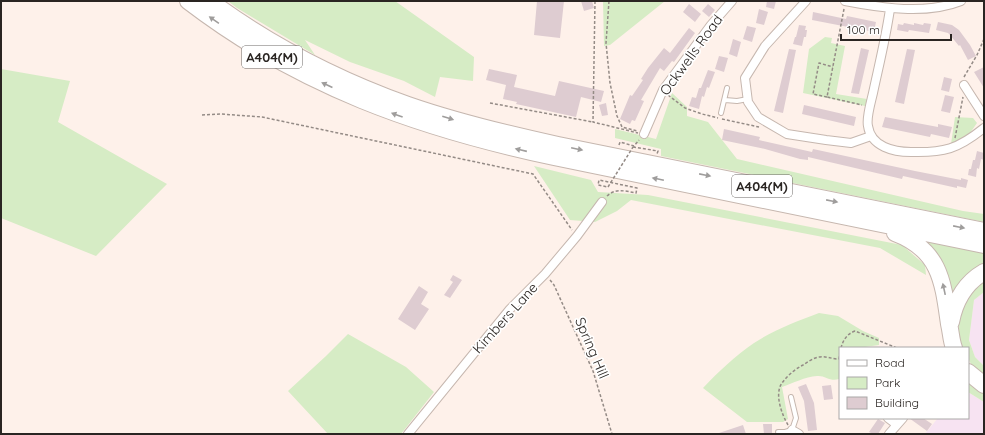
<svg xmlns="http://www.w3.org/2000/svg" width="985" height="435" viewBox="0 0 985 435" font-family="Quicksand,sans-serif">
<rect width="100%" height="100%" fill="#fef1ea"/>
<path fill="#f7e3f2" d="M984,292V366L975,357L969,340L974,300Z
M968,392L984,402V434H925L938,418H968Z"/>
<path fill="#d6ecc5" d="M228,1H395L474,57L473,81L440,77L435,97L404,81L350,62L305,40L315,55L237,8Z
M603,1H665L610,45L604,46Z
M825,37L832,38L831,43L845,46L836,94L867,99L865,106L803,93L809,49Z
M1,69L70,81L58,122L167,184L96,256L1,218Z
M672,93L687,107V116L708,122L737,159L963,211L984,214V222L661,156V149L615,138V129L656,139Z
M955,117L973,118L977,123L968,136L951,144Z
M534,166L591,180L598,192L648,195L902,245L925,265L926,275L880,248L631,200L617,211L595,222L570,220Z
M914,239L984,253V268L955,298Z
M984,280V292L974,300L969,340L975,357L984,366V376C972,366 968,365 968,348H962C956,336 957,308 966,297C971,290 978,285 984,280Z
M819,313L838,316L863,331L879,338V345L858,348H840L839,379C830,382 825,375 817,376C805,377 793,383 782,387L788,419L783,422H747L703,388C718,372 735,356 754,343C774,330 797,321 819,313Z
M348,334L406,367L434,392L401,434H328L288,391L326,356Z
M968,380L984,392V402L968,392Z"/>
<path fill="#deccd1" d="M537,1H564L560,38L534,35Z
M581,1H592L594,8L584,11Z
M767,1H776L774,9L766,7Z
M689,4L701,14L695,22L683,12Z
M708,4L715,10L709,17L702,11Z
M759,9L768,12L764,25L756,23Z
M813,12L846,19L847,16L876,22L874,32L812,20Z
M938,22L952,25L959,30L970,45L976,56L968,60L960,45L959,46L950,35L948,33L936,30Z
M904,23L914,25V23L923,25L924,23L931,24L929,33L909,30L908,32L897,30L898,24L903,25Z
M799,25L806,26L805,30H807L806,37H804L802,46L793,44L795,37H796Z
M747,26L756,28L752,42L743,39Z
M689,28L695,33L674,62L672,61L664,71L660,68L641,100L644,101L635,121L632,120L630,124L620,119L630,95L632,96L643,80L641,79L648,68L664,48L670,53Z
M733,39L741,42L737,57L729,54Z
M861,48L869,50L859,94L851,93Z
M789,49L796,50L783,113L774,111Z
M907,49L915,50L904,104L895,102Z
M719,56L728,58L724,72L715,69Z
M984,67V88L974,72Z
M489,69L517,75L514,87L555,96L559,81L604,91L601,102L581,97L576,117L516,104L517,102L503,99L506,85L486,80Z
M708,70L715,72L709,88L707,87L704,97L702,96L699,109L689,106L692,97L696,98L699,88H701Z
M944,77L952,79L949,92L941,90Z
M945,95L954,97L950,113L941,111Z
M606,103L608,115L602,116L599,105Z
M804,105L856,117L854,126L802,114Z
M885,117L938,127V124L952,127L949,138L931,134L930,137L882,127Z
M724,129L760,137L759,140L812,152L813,149L915,171L961,180V178L968,180L966,188L957,186V188L903,176L902,179L808,157V160L800,159L765,149L722,140Z
M977,151L984,153V160L981,159L979,169L977,168L976,177L968,175L969,169H971L973,160H975Z
M453,275L462,280L450,298L444,295L453,282L450,280Z
M419,286L428,292L421,304L429,309L415,330L398,319Z
M806,384L814,403L817,430L808,431L804,401L798,387Z
M831,385L833,399L824,400L822,386Z
M909,418H923L932,424L927,431Z
M878,419L885,423L878,434H873L869,432Z
M763,424H772V434H764Z
M743,425L746,434H719V433Z"/>
<g fill="none" stroke-linecap="round" stroke-linejoin="round">
<g stroke="#c6b7af" stroke-width="6">
<path id="lane" d="M725,100L737,101L748,99
M721,113L727,88
M778,432H785L792,430L796,418L791,397"/>
</g>
<g stroke="#c6b7af" stroke-width="10">
<path id="street" d="M806,1L765,46L745,78L748,102L758,117L787,134L826,140L851,143L871,136
M845,1C881,8 926,15 961,1
M890,9C886,37 879,65 873,93C871,102 866,118 868,126C871,147 894,152 911,152C944,153 958,149 984,128
M964,85L984,116
M644,134L663,90L711,25L732,1
M888,418L896,424
M792,430L799,434
M408,434L510,309L545,274L577,236L602,202
M889,434L903,418"/>
</g>
<g stroke="#c6b7af" stroke-width="18">
<path id="highway" d="M188,1C299,86 418,128 554,157L984,245
M210,1C270,45 338,80 408,105C457,122 507,134 558,145L984,231
M895,233C940,250 943,281 949,324C951,332 951,340 954,348
M951,322C955,301 965,283 984,272
M968,372L984,385"/>
</g>
<path stroke="#948b86" stroke-width="1.5" stroke-dasharray="3 2" stroke-linecap="butt" d="M595,1L593,122L638,133
M609,1L606,43L610,83L617,116L622,127L637,131
M844,9L827,97L862,105
M964,77L977,55L984,39
M668,95L685,108L702,114L718,118
M827,97L813,94L819,63L833,67
M490,103L593,122
M202,115L221,114L262,117L533,174L572,230
M722,119L759,127
M955,138L963,97
M619,145L620,142L634,146L639,140
M633,147L658,151L657,154
M607,196C615,188 626,191 636,193L637,188L599,180L598,185L608,187
M550,280L554,285L593,371L612,434
M841,348C843,340 847,334 855,331L897,348
M788,425C782,415 774,394 782,383C787,376 795,369 803,365C808,362 814,357 820,357C826,356 832,359 839,359L840,352"/>
<use href="#lane" stroke="#fff" stroke-width="4"/>
<use href="#street" stroke="#fff" stroke-width="8"/>
<use href="#highway" stroke="#fff" stroke-width="16"/>
<path stroke="#948b86" stroke-width="1.5" stroke-dasharray="3 2" stroke-linecap="butt" d="M608,187L633,147"/>
</g>
<defs><path id="oneway-solid" d="M-6-.8H1V-3.2L6.5 0L1 3.2V.8H-6Z"/></defs>
<g fill="#9f9d9c">
<use href="#oneway-solid" transform="translate(214 20) rotate(-145)"/>
<use href="#oneway-solid" transform="translate(327 85) rotate(-155)"/>
<use href="#oneway-solid" transform="translate(397 115) rotate(-160)"/>
<use href="#oneway-solid" transform="translate(448 118) rotate(17)"/>
<use href="#oneway-solid" transform="translate(577 149) rotate(12)"/>
<use href="#oneway-solid" transform="translate(521 150) rotate(-167)"/>
<use href="#oneway-solid" transform="translate(705 175) rotate(11)"/>
<use href="#oneway-solid" transform="translate(658 179) rotate(-168)"/>
<use href="#oneway-solid" transform="translate(832 201) rotate(11)"/>
<use href="#oneway-solid" transform="translate(959 227) rotate(11)"/>
<use href="#oneway-solid" transform="translate(944 289) rotate(-102)"/>
</g>
<g text-anchor="middle" dominant-baseline="central" stroke-width="3.5" stroke-linejoin="round" paint-order="stroke">
<g fill="#fff" stroke="#6a6664" stroke-width="1">
<rect x="242" y="46" width="60" height="22" rx="3"/>
<rect x="732" y="175" width="60" height="22" rx="3"/>
</g>
<g font-size="13" font-weight="bold" fill="#2a2522">
<text x="272" y="57">A404(M)</text>
<text x="762" y="186">A404(M)</text>
</g>
<g font-size="14" fill="#2a2522" stroke="#fff">
<text transform="translate(691 55) rotate(-54)">Ockwells Road</text>
<text transform="translate(505 318) rotate(-48)">Kimbers Lane</text>
<text transform="translate(592 348) rotate(67)">Spring Hill</text>
</g>
</g>
<rect width="985" height="435" fill="none" stroke="#2a2522" stroke-width="4"/>
<rect x="839" y="347" width="130" height="72" fill="#ffffff" stroke="#aaa8a7"/>
<rect x="847" y="360" width="20" height="6" fill="#ffffff" stroke="#aaa8a7"/>
<text x="875" y="367" font-size="12" fill="#2a2522">Road</text>
<rect x="847" y="377" width="20" height="12" fill="#d6ecc5" stroke="#aaa8a7"/>
<text x="875" y="387" font-size="12" fill="#2a2522">Park</text>
<rect x="847" y="397" width="20" height="12" fill="#deccd1" stroke="#aaa8a7"/>
<text x="875" y="407" font-size="12" fill="#2a2522">Building</text>
<path d="M841 34v6h110v-6" fill="none" stroke="#2a2522" stroke-width="2"/>
<text x="847" y="34" font-size="12" fill="#2a2522" stroke="#ffffff" stroke-width="3" paint-order="stroke">100 m</text>
</svg>
